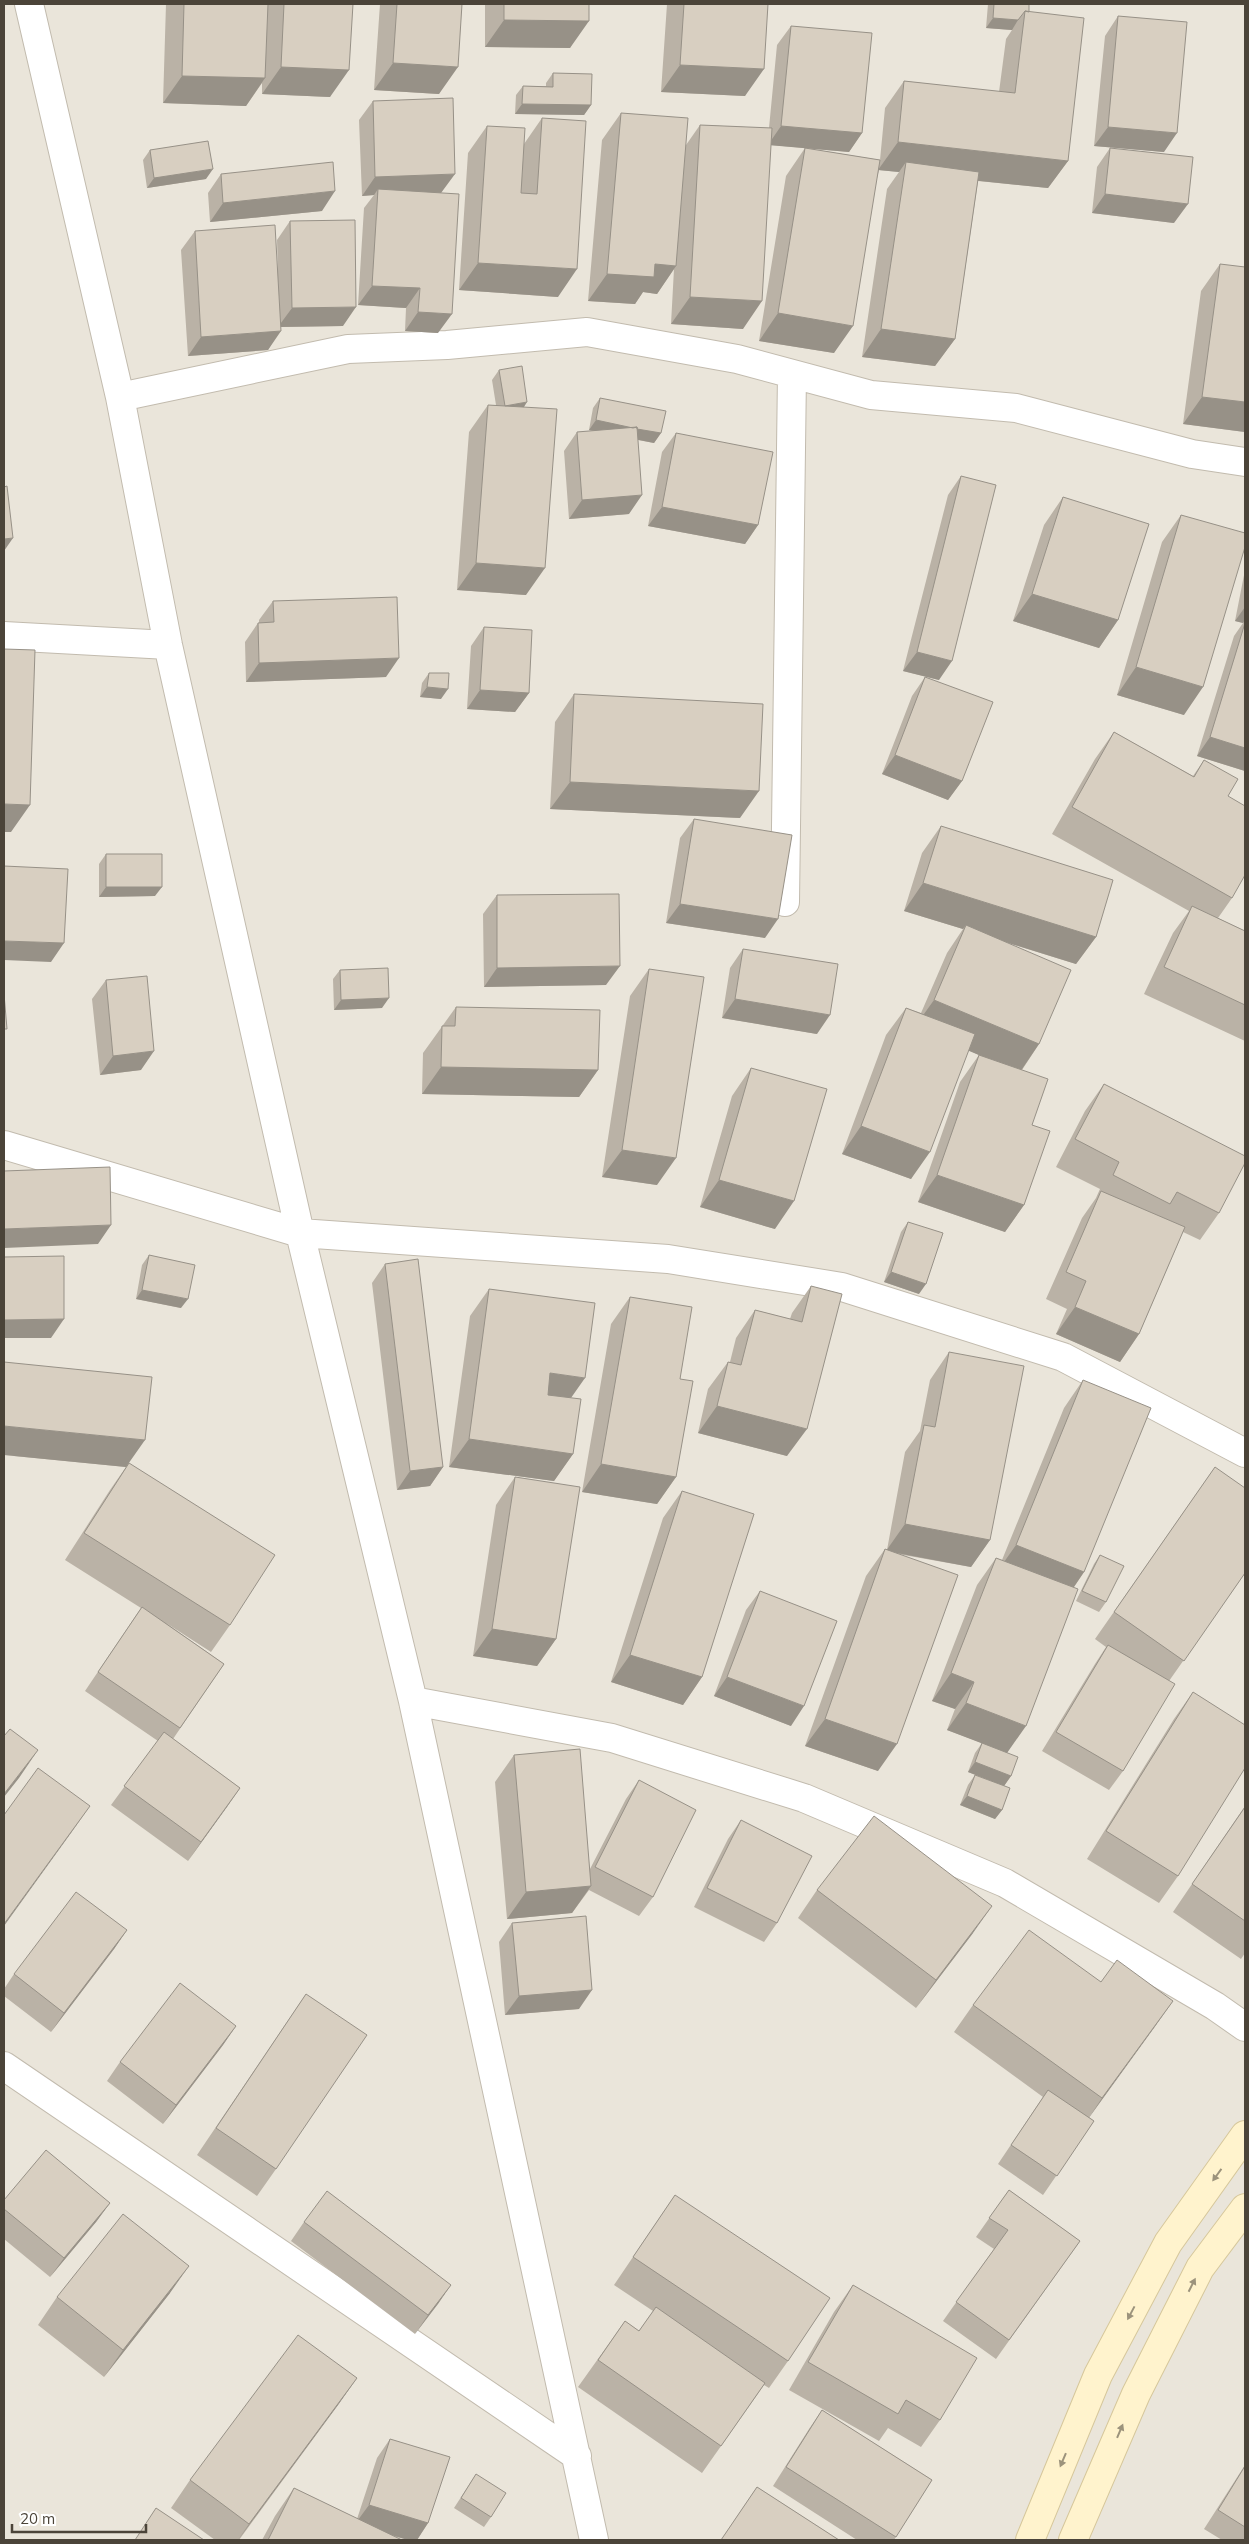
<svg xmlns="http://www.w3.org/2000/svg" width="1249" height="2544" viewBox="0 0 1249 2544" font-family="Mulish,sans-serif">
<rect width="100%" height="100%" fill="#f6f3ec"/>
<path fill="#eae5da" d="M4,4H1245V2540H4Z"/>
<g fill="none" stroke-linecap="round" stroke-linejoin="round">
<g stroke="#c2bbae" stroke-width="30">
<path id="street" d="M29,4L120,397L168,645L300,1233L413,1701L594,2540
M120,397L348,349L447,345L587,332L737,359L871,395L1016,408L1192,454L1245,462
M4,636L168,645
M785,902L792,374
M4,1145L300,1233L668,1259L842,1287L1063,1357L1245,1453
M413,1701L612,1738L804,1798L1005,1883L1215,2006L1245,2027
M4,2066L577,2456"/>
</g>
<g stroke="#d6c79b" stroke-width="30">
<path id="secondary" d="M1030,2540L1098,2375L1168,2243L1245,2135
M1073,2540L1136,2394L1200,2268L1245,2208"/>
</g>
<use href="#street" stroke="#fff" stroke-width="28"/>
<use href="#secondary" stroke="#fff3cd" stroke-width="28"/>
</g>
<path fill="#bab2a6" d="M166,4H353L330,97L262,94V83L246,106L163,103Z
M380,4H462L439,94L374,90Z
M485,4H589L570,48L485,47Z
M667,4H768L745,96L661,92Z
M988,4H1029V12L1068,161L1048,188L978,181L955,339L935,366L862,357L887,189L899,172L879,170L834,353L759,341L786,176L805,148L880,160L885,108L904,81L999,92L1006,39L1012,30L986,28Z
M1118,16L1164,152L1094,146L1105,36Z
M791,26L862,133L849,152L771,145L743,329L671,324L674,269L657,294L643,292L635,304L588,301L602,140L621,113L686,145L700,125L769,128L777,45Z
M553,73L591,105L584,115L515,114L516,95L523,86H546V83Z
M373,101L441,193H437L438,333L405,331L406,308L358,305L364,208L374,195L362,196L359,120Z
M542,118L558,297L459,290L468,153L487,126L524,144Z
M1110,148L1174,223L1092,213L1097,167Z
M150,150L206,179L147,188L143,160Z
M221,174L322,211L210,222L208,193Z
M290,221L343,326L281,327L268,350L188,356L181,250L195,231L278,271L277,240Z
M1220,264L1245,432L1183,424L1201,291Z
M499,370L524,407L526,595L457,590L469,432L488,405H496L492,380Z
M600,398L661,433L654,443L638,440L629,514L569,519L564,451L577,432L594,431L589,430L593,408Z
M676,433L758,525L745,544L648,526L662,452Z
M961,476L939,680L903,671L948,495Z
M1063,497L1118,620L1099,648L1013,621L1044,525Z
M1181,515L1184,715L1117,695L1162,542Z
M1245,570V771L1197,756L1234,636L1243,623L1235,621Z
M273,601L386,677L246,682L245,642L258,623H259V620Z
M484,627L529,693L515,712L467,709L471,646Z
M429,673L441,699L420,697L422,683Z
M925,677L962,781L948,800L882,774L912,696Z
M574,694L740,818L550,809L555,722Z
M1114,732L1193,776L1204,760L1228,796L1232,898L1218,918L1245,931V1041L1144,994L1173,933L1189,911L1052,834L1095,759Z
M694,819L765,938L666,923L680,838Z
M941,826L1096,937L1076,964L1008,943L1039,1044L1022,1070L1032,1125L1024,1205L1005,1232L918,1202L960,1082L979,1055L981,1056L968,1050L911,1179L842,1154L886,1035L906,1008L921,1013L947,953L963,929L904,911L922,853Z
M106,854L155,896L99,897V864Z
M497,895L606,985L484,987L483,914Z
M743,949L817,1034L722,1018L730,968Z
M649,969L657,1185L602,1177L630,996Z
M340,970L382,1008L334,1010L333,979Z
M106,980L141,1070L100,1075L92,999Z
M456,1007L598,1070L579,1097L422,1094L423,1053Z
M751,1068L775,1229L700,1207L732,1096Z
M1104,1084L1219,1213L1200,1240L1183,1232L1139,1334L1120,1362L1056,1334L1067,1309L1046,1299L1082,1218L1096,1198L1100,1189L1056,1167L1085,1111Z
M908,1222L919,1294L884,1282L901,1232Z
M149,1255L181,1308L136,1299L142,1265Z
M385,1264L443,1467L430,1486L397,1490L372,1283Z
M811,1286L787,1456L698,1433L708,1389L728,1362H730L736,1338L755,1310L790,1319L792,1313Z
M489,1289L571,1398L573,1454L554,1481L449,1467L470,1316Z
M630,1297L680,1379L676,1477L657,1504L582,1492L611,1324Z
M949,1352L990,1540L971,1567L898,1554L878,1771L805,1746L866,1576L885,1549L887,1550L905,1452L920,1431L930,1380Z
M1083,1380L1084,1572L1074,1587L1007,1753L1011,1776L1004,1786L968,1772L975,1753L982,1743L947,1730L955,1709L932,1701L977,1585L996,1558L1002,1560L1064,1408Z
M4,1455L129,1463L230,1625L211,1652L166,1623L224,1664L173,1739L240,1788L188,1861L111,1805L158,1741L85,1691L141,1608L65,1560L110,1490L126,1467Z
M1215,1467L1245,1573L1169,1681L1123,1771L1109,1790L1042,1751L1095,1664L1106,1647L1095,1639Z
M515,1477L556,1639L537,1666L473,1656L496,1505Z
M682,1491L702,1677L683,1705L611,1682L663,1518Z
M1100,1555L1106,1602L1099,1612L1076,1601L1094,1564Z
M760,1591L791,1726L714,1696L746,1610Z
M1193,1692L1178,1876L1159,1903L1087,1859L1174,1719Z
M514,1755L590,1869L626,1799L639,1780L653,1897L639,1916L589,1890L572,1913L507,1919L495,1782Z
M975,1775L1002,1810L995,1819L960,1805L968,1785Z
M1245,1806V1953L1241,1959L1173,1912Z
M741,1820L777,1923L764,1942L694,1907L728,1839Z
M817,1890L973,1933L916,2008L798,1918Z
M512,1923L579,2009L505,2015L499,1942Z
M127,1930L114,1949L51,2032L4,1996V1989L14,1974Z
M1101,1982L1173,2001L1089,2117L1094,2121L1043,2195L998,2164L1043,2097L954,2032L973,2005Z
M306,1994L276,2169L257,2196L197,2155Z
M236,2026L223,2045L163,2124L107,2081L120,2062Z
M1009,2190L1080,2241L996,2359L943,2321L994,2249L976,2237Z
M675,2195L788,2361L769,2388L764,2385L702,2473L578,2387L625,2321L639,2331L653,2311L614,2285Z
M4,2200L110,2203L96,2222L50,2277L4,2239Z
M304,2222L451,2285L415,2334L291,2241Z
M853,2285L940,2420L921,2447L888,2428L879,2441L789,2390L834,2312Z
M170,2293L104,2377L38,2325L57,2297Z
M357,2378L338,2405L239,2540H215L171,2508L190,2480Z
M822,2410L932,2480L894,2540H857L773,2486L809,2429Z
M390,2439L428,2523L417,2540H408L393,2536L402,2540H262L275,2516L294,2488L357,2519L377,2458Z
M1245,2465V2540H1222L1204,2529Z
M476,2474L491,2517L484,2527L454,2508Z
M757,2487L839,2540H721Z"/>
<path fill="#979187" d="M993,18L1018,20L1012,30L986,28Z
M504,20L589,21L570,48L485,47Z
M393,63L458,67L439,94L374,90Z
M680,65L764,69L745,96L661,92Z
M281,67L349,70L330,97L262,94Z
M182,76L265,78L246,106L163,103Z
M522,104L591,105L584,115L515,114Z
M781,126L862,133L849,152L768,145Z
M1108,127L1177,133L1164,152L1094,146Z
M898,142L1068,161L1048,188L904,173L906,162L899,172L878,170Z
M213,169L206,179L147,188L154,178Z
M455,174L441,193L377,195L378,189L374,195L362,196L375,177Z
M335,191L322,211L210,222L223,203Z
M1105,194L1188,204L1174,223L1092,213Z
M478,263L577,269L558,297L459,290Z
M655,264L676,266L657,294L643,292L635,304L588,301L607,274Z
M372,286L420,288L406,308L358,305Z
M690,297L762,301L743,329L671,324Z
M356,307L343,326L278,327L292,308Z
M418,312L452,314L438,333L405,331Z
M778,313L853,326L834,353L759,341Z
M881,329L955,339L935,366L862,357Z
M281,331L268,350L188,356L201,337Z
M1202,397L1245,402V432L1183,424Z
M527,402L521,412L505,406Z
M596,420L661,433L654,443L589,430Z
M642,495L629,514L569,519L582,500Z
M662,507L758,525L745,544L648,526Z
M13,538L4,551V539Z
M476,563L545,568L526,595L457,590Z
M1032,594L1118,620L1099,648L1013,621Z
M1245,607V620L1243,623L1235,621Z
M917,652L952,661L939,680L903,671Z
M399,658L386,677L246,682L259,663Z
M1136,667L1203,687L1184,715L1117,695Z
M427,687L448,689L441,699L420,697Z
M480,690L529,693L515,712L467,709Z
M1210,737L1245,748V771L1197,756Z
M895,755L962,781L948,800L882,774Z
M570,782L759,791L740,818L550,809Z
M4,804L30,805L11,832H4Z
M923,883L1096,937L1076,964L964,929L966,925L963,929L904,911Z
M106,887H162L155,896L99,897Z
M680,904L778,919L765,938L666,923Z
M4,941L64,943L51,962L4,960Z
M620,966L606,985L484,987L497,968Z
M389,998L382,1008L334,1010L341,1000Z
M735,999L830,1015L817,1034L722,1018Z
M934,1000L1039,1044L1020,1072L914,1028Z
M154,1051L141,1070L100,1075L113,1056Z
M441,1067L598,1070L579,1097L422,1094Z
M861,1126L930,1152L911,1179L842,1154Z
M622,1150L676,1158L657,1185L602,1177Z
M937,1175L1024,1205L1005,1232L918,1202Z
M719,1180L794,1201L775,1229L700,1207Z
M111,1225L98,1244L4,1248V1229Z
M891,1272L926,1284L919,1294L884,1282Z
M142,1290L188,1299L181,1308L136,1299Z
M1075,1307L1139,1334L1120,1362L1056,1334Z
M64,1319L51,1338H4V1320Z
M550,1373L585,1378L566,1405L531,1401Z
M717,1406L807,1429L787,1456L698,1433Z
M4,1426L145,1440L126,1467L4,1455Z
M469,1439L573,1454L554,1481L449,1467Z
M601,1464L676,1477L657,1504L582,1492Z
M443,1467L430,1486L397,1490L410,1471Z
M905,1524L990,1540L971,1567L886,1551Z
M1016,1545L1084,1572L1065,1600L997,1572Z
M492,1629L556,1639L537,1666L473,1656Z
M630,1655L702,1677L683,1705L611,1682Z
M951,1673L974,1682L955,1709L932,1701Z
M727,1677L804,1706L791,1726L714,1696Z
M966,1703L1026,1726L1007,1753L947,1730Z
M825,1719L897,1744L878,1771L805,1746Z
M38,1750L19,1778L4,1797V1794Z
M975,1762L1011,1776L1004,1786L968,1772Z
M240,1788L227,1807L188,1861L201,1842Z
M967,1796L1002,1810L995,1819L960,1805Z
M90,1806L71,1833L4,1926V1924Z
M591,1886L572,1913L507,1919L526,1892Z
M992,1906L973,1933L916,2008L936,1980Z
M127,1930L114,1949L51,2032L64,2013Z
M592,1990L579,2009L505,2015L519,1996Z
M1173,2001L1154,2028L1083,2126L1102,2098Z
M236,2026L223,2045L163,2124L176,2105Z
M110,2203L96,2222L50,2277L64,2258Z
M189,2266L170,2293L104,2377L123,2350Z
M451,2285L438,2304L415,2334L428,2315Z
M357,2378L338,2405L238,2540L249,2524Z
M369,2505L428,2523L417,2540H408L355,2524Z"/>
<path fill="#d8cfc1" stroke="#979187" d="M184,4H268L265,78L182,76Z
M284,4H353L349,70L281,67Z
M397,4H462L458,67L393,63Z
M504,4H589V21L504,20Z
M684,4H768L764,69L680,65Z
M994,4H1029V12L1025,11L1018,20L993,18Z
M1025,11L1084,18L1068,161L898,142L904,81L1015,93Z
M1118,16L1187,22L1177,133L1108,127Z
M791,26L872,33L862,133L781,126Z
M553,73L592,74L591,105L522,104L523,86L553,87Z
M453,98L455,174L375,177L373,101Z
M621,113L688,118L676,266L655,264L654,277L607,274Z
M542,118L586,121L577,269L478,263L487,126L525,128L521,193L537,194Z
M700,125L772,128L762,301L690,297Z
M208,141L213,169L154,178L150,150Z
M805,148L880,160L853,326L778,313Z
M1110,148L1193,157L1188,204L1105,194Z
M333,162L335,191L223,203L221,174Z
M906,162L979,172L955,339L881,329Z
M378,189L459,194L452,314L418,312L420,288L372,286Z
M355,220L356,307L292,308L290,221Z
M275,225L281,331L201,337L195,231Z
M1220,264L1245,267V402L1202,397Z
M522,366L527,402L505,406L499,370Z
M600,398L666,411L661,433L637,429V427L633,428L596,420Z
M488,405L557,409L545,568L476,563Z
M637,427L642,495L582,500L577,432Z
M676,433L773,452L758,525L662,507Z
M961,476L996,485L952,661L917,652Z
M7,486L13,538L4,539V487Z
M1063,497L1149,524L1118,620L1032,594Z
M1181,515L1245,533V547L1203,687L1136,667Z
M397,597L399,658L259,663L258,623L274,622L273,601Z
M1245,623V748L1210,737Z
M484,627L532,630L529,693L480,690Z
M4,649L35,650L30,805L4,804Z
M429,673H449L448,689L427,687Z
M925,677L993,702L962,781L895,755Z
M574,694L763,704L759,791L570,782Z
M1114,732L1194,777L1204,760L1238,779L1228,796L1245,806V875L1232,898L1072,807Z
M694,819L792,835L778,919L680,904Z
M941,826L1113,880L1096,937L923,883Z
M106,854H162V887H106Z
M4,866L68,869L64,943L4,941Z
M619,894L620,966L497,968V895Z
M1192,906L1245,931V1005L1164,967Z
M966,925L1071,970L1039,1044L934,1000Z
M743,949L838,964L830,1015L735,999Z
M388,968L389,998L341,1000L340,970Z
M649,969L704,977L676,1158L622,1150Z
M147,976L154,1051L113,1056L106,980Z
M4,994L7,1029H4Z
M456,1007L600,1010L598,1070L441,1067L442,1026H455Z
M906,1008L975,1034L930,1152L861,1126Z
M979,1055L1048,1079L1032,1125L1050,1131L1024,1205L937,1175Z
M751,1068L827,1089L794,1201L719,1180Z
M1104,1084L1245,1156V1163L1219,1213L1177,1192L1170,1204L1113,1175L1119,1162L1075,1139Z
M110,1167L111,1225L4,1229V1171Z
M1101,1191L1185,1227L1139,1334L1075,1307L1086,1281L1066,1272Z
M908,1222L943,1233L926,1284L891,1272Z
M149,1255L195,1265L188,1299L142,1290Z
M64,1256V1319L4,1320V1257Z
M418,1259L443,1467L410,1471L385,1264Z
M811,1286L842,1294L807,1429L717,1406L728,1362L741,1365L755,1310L802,1322Z
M489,1289L595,1303L585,1378L550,1373L548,1395L581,1399L573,1454L469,1439Z
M630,1297L692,1307L680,1379L693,1381L676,1477L601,1464Z
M949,1352L1024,1366L990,1540L905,1524L924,1425L935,1427Z
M4,1362L152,1377L145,1440L4,1426Z
M1083,1380L1151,1408L1084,1572L1016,1545Z
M129,1463L275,1555L230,1625L84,1533Z
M1215,1467L1245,1488V1573L1184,1661L1114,1612Z
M515,1477L580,1487L556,1639L492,1629Z
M682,1491L754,1514L702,1677L630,1655Z
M885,1549L958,1575L897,1744L825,1719Z
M1100,1555L1124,1566L1106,1602L1082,1591Z
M996,1558L1078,1589L1026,1726L966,1703L974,1682L951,1673Z
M760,1591L837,1621L804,1706L727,1677Z
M142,1607L224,1664L180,1728L98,1672Z
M1108,1645L1175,1684L1123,1771L1056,1732Z
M1193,1692L1245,1725V1768L1178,1876L1106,1831Z
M10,1729L38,1750L4,1794V1736Z
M164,1732L240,1788L201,1842L124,1786Z
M982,1743L1018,1757L1011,1776L975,1762Z
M580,1749L591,1886L526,1892L514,1755Z
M38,1768L90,1806L4,1924V1815Z
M975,1775L1010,1788L1002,1810L967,1796Z
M639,1780L696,1810L653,1897L595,1867Z
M1245,1807V1921L1192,1884Z
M874,1816L992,1906L936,1980L817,1890Z
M741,1820L812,1856L777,1923L707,1888Z
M76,1892L127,1930L64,2013L14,1974Z
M586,1916L592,1990L519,1996L512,1923Z
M1029,1930L1101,1982L1117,1960L1173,2001L1102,2098L973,2005Z
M180,1983L236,2026L176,2105L120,2062Z
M306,1994L367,2035L276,2169L216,2128Z
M1048,2090L1094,2121L1057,2176L1011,2145Z
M46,2150L110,2203L64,2258L4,2209V2200Z
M1009,2190L1080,2241L1009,2340L956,2302L1008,2230L989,2218Z
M327,2191L451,2285L428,2315L304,2222Z
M675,2195L830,2298L788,2361L633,2257Z
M123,2214L189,2266L123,2350L57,2297Z
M853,2285L977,2358L940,2420L906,2400L898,2414L808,2362Z
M656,2307L765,2383L721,2446L598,2360L625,2321L639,2331Z
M298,2335L357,2378L249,2524L190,2480Z
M822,2410L932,2480L896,2537L786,2467Z
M390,2439L450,2457L428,2523L369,2505Z
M1245,2466V2527L1218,2510Z
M476,2474L506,2493L491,2517L461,2498Z
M757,2487L839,2540H721Z
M294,2488L402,2540H268Z
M156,2508L204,2540H135Z"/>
<defs><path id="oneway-solid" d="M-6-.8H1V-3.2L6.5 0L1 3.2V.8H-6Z" transform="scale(1.25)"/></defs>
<g fill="#9c937c">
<use href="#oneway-solid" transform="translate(1217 2175) rotate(126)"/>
<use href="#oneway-solid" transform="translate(1192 2285) rotate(-63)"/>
<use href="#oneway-solid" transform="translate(1131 2313) rotate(118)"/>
<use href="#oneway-solid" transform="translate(1120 2431) rotate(-67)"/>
<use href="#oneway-solid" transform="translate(1063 2460) rotate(113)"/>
</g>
<rect width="1249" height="2544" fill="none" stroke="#4b4439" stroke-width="10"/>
<path d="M12 2524v8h134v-8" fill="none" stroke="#4b4439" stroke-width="2.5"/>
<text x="20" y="2524" font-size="15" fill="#4b4439" stroke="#ffffff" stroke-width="4" paint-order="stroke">20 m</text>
</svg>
